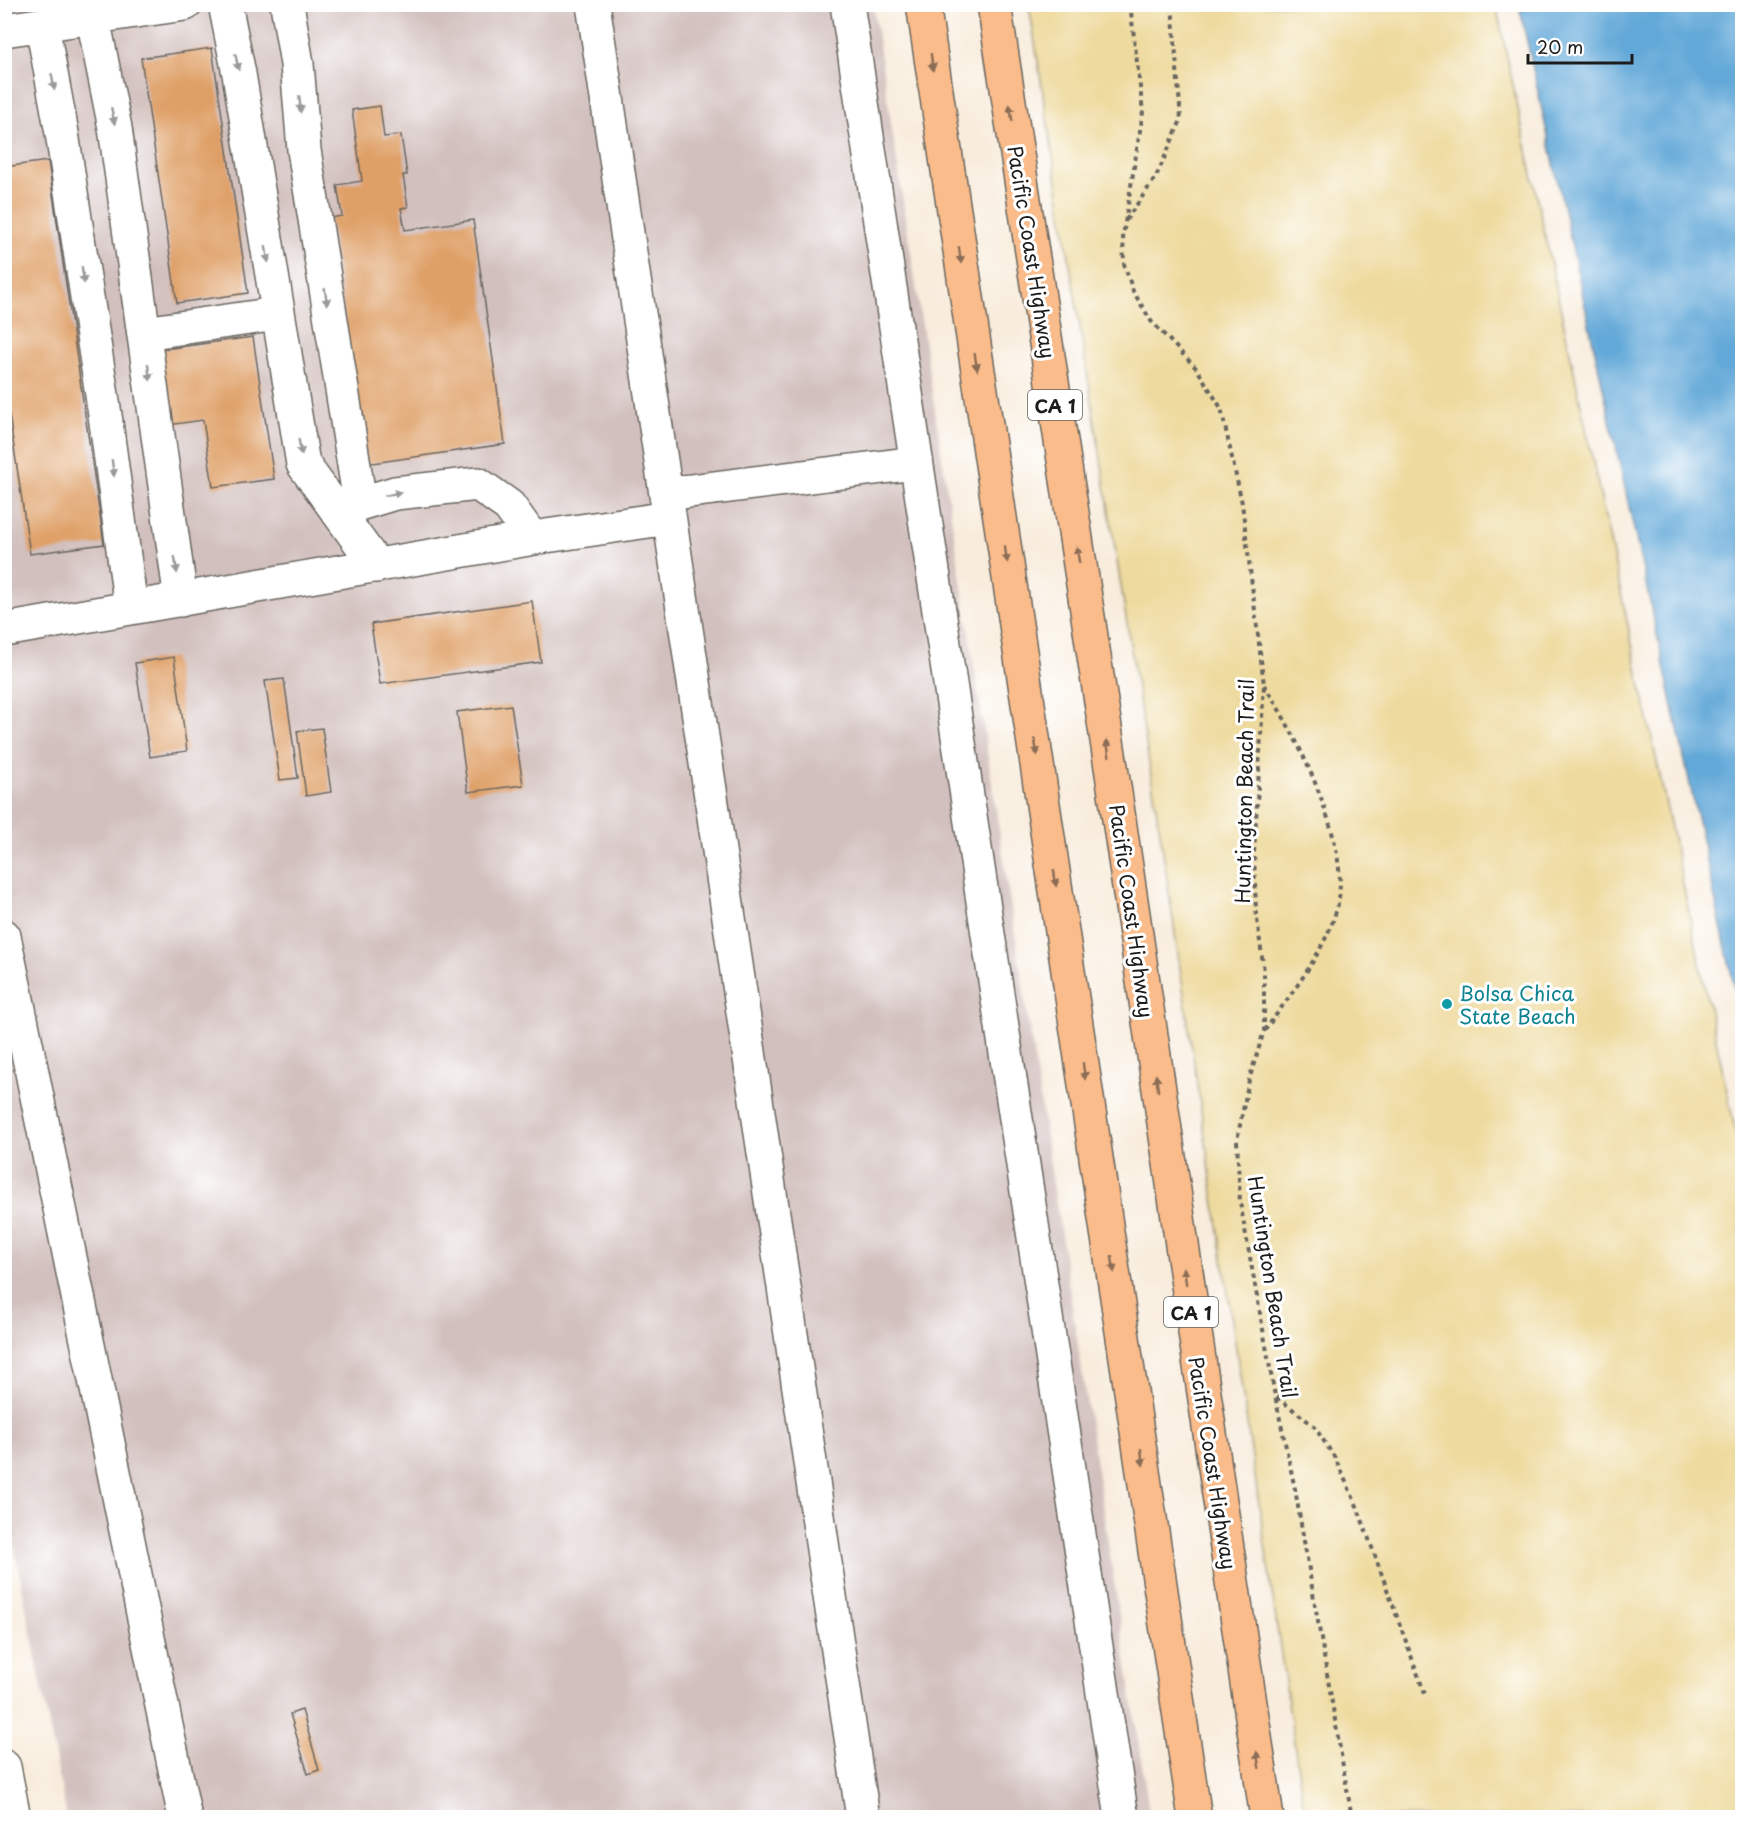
<svg xmlns="http://www.w3.org/2000/svg" width="1747" height="1822" viewBox="0 0 1747 1822" font-family="'Playpen Sans',sans-serif">
<rect width="100%" height="100%" fill="#fff"/>
<filter id="ink" filterUnits="userSpaceOnUse"><feTurbulence type="fractalNoise" baseFrequency=".0167" numOctaves="2"/><feDisplacementMap in="SourceGraphic" scale="12" xChannelSelector="R" yChannelSelector="G"/><feConvolveMatrix kernelMatrix="1 2 1 2 8 2 1 2 1" color-interpolation-filters="sRGB"/></filter>
<filter id="wash" filterUnits="userSpaceOnUse"><feTurbulence type="fractalNoise" baseFrequency=".008" numOctaves="4" result="noise"/><feDisplacementMap in="SourceGraphic" scale="24" xChannelSelector="R" yChannelSelector="G"/><feGaussianBlur stdDeviation="1.35" result="paint"/><feColorMatrix in="noise" values="0 0 0 0 0 0 0 0 0 0 0 0 0 0 0 0 0 1.4 0 .05"/><feComposite in="paint" operator="in"/></filter>
<g filter="url(#wash)">
<rect width="100%" height="100%" fill="#f8ecdb"/>
<path fill="#d1c0bd" d="M4,5H873L1150,1817H67L4,1494Z"/>
<path fill="#eeda9e" stroke="#857b5d" stroke-width="1.5" d="M1029,5H1496L1742,1162V1817H1305L1162,845Z"/>
<path fill="#62a8d8" stroke="#3f627a" stroke-width="1.5" d="M1519,5H1742V1022Z"/>
<g id="blocks">
<path fill="#dfa067" d="M212,48L248,293L177,303L141,58Z
M380,106L384,137L401,135L407,175H403L408,207L401,208L405,230L473,220L505,444L366,464L330,218L342,216L337,185L362,181L352,110Z
M48,161L104,544L30,554L4,381V167Z
M253,337L274,479L213,487L203,420L168,425L157,350Z
M532,601L541,662L380,684L371,624Z
M174,657L187,751L150,757L135,663Z
M284,679L298,778L280,780L265,681Z
M511,705L523,785L468,792L457,712Z
M322,728L331,792L306,796L297,731Z
M302,1710L319,1770L308,1774L290,1714Z"/>
</g>
</g>
<g filter="url(#ink)">
<use href="#blocks" fill-opacity="0" stroke="#69655f" stroke-width="1.5"/>
<g fill="none" stroke-linecap="round" stroke-linejoin="round">
<g stroke="#69655f" stroke-width="36">
<path id="minor" d="M225,4L239,74L303,464L377,566
M287,4L297,64L304,150L360,503
M593,4L863,1818
M847,4L1122,1818
M93,18L115,128L181,600
M42,25L62,133L105,415L131,608
M4,30L185,4
M144,333L277,314
M666,494L916,463
M339,510L395,493L478,484L509,506L532,538
M4,630L546,536L669,518
M4,936L185,1818
M4,1767L14,1818"/>
</g>
<g stroke="#69655f" stroke-width="36">
<path id="highway" d="M923,4L1195,1818
M994,4L1117,806L1267,1818"/>
</g>
<path stroke="#69655f" stroke-width="4" stroke-dasharray="4.5 4.5" stroke-linecap="butt" d="M1130,4L1143,112L1123,235L1124,264L1133,291L1151,321L1197,369L1221,408L1242,503L1264,685L1254,853L1256,912L1264,971V1031L1249,1080L1237,1140L1240,1202L1275,1396L1295,1489L1352,1818
M1126,220L1156,177L1181,120L1172,4
M1264,685C1297,735 1353,847 1337,908C1325,952 1291,994 1265,1030
M1277,1397L1314,1426L1335,1458L1357,1506L1426,1697"/>
<use href="#minor" stroke="#fff" stroke-width="33"/>
<use href="#highway" stroke="#fabc8b" stroke-width="33"/>
</g>
<defs><path id="oneway-solid" d="M-6-.8H1V-3.2L6.5 0L1 3.2V.8H-6Z" transform="scale(1.5)"/></defs>
<g fill="#999">
<use href="#oneway-solid" transform="translate(237 62) rotate(78)"/>
<use href="#oneway-solid" transform="translate(53 82) rotate(80)"/>
<use href="#oneway-solid" transform="translate(300 104) rotate(85)"/>
<use href="#oneway-solid" transform="translate(113 116) rotate(78)"/>
<use href="#oneway-solid" transform="translate(267 254) rotate(81)"/>
<use href="#oneway-solid" transform="translate(83 275) rotate(82)"/>
<use href="#oneway-solid" transform="translate(326 297) rotate(81)"/>
<use href="#oneway-solid" transform="translate(149 372) rotate(82)"/>
<use href="#oneway-solid" transform="translate(300 447) rotate(80)"/>
<use href="#oneway-solid" transform="translate(113 468) rotate(82)"/>
<use href="#oneway-solid" transform="translate(393 494) rotate(-12)"/>
<use href="#oneway-solid" transform="translate(176 565) rotate(82)"/>
</g>
<g fill="#8b6c54">
<use href="#oneway-solid" transform="translate(932 62) rotate(82)"/>
<use href="#oneway-solid" transform="translate(1011 113) rotate(-99)"/>
<use href="#oneway-solid" transform="translate(960 255) rotate(82)"/>
<use href="#oneway-solid" transform="translate(976 362) rotate(81)"/>
<use href="#oneway-solid" transform="translate(1006 554) rotate(81)"/>
<use href="#oneway-solid" transform="translate(1078 555) rotate(-99)"/>
<use href="#oneway-solid" transform="translate(1036 747) rotate(81)"/>
<use href="#oneway-solid" transform="translate(1108 748) rotate(-99)"/>
<use href="#oneway-solid" transform="translate(1055 878) rotate(82)"/>
<use href="#oneway-solid" transform="translate(1084 1071) rotate(82)"/>
<use href="#oneway-solid" transform="translate(1157 1083) rotate(-98)"/>
<use href="#oneway-solid" transform="translate(1113 1264) rotate(82)"/>
<use href="#oneway-solid" transform="translate(1185 1276) rotate(-98)"/>
<use href="#oneway-solid" transform="translate(1142 1457) rotate(82)"/>
<use href="#oneway-solid" transform="translate(1258 1760) rotate(-99)"/>
</g>
</g>
<circle fill="#0f9aa8" stroke="#fff" stroke-width="2" cx="1447" cy="1004" r="6"/>
<g text-anchor="middle" dominant-baseline="central" stroke-width="6" stroke-linejoin="round" paint-order="stroke">
<g fill="#fff" stroke="#606060" stroke-width="1.5">
<rect x="1028" y="390" width="54" height="30" rx="4.5"/>
<rect x="1164" y="1297" width="54" height="30" rx="4.5"/>
</g>
<g font-size="18" font-weight="bold" fill="#1c1c1c">
<text x="1055" y="405">CA 1</text>
<text x="1191" y="1312">CA 1</text>
</g>
<g font-size="20" fill="#1c1c1c" stroke="#fff">
<text transform="translate(1032 252) rotate(81)">Pacific Coast Highway</text>
<text transform="translate(1244 791) rotate(-89)">Huntington Beach Trail</text>
<text transform="translate(1132 911) rotate(82)">Pacific Coast Highway</text>
<text transform="translate(1273 1287) rotate(81)">Huntington Beach Trail</text>
<text transform="translate(1213 1463) rotate(81)">Pacific Coast Highway</text>
</g>
<g font-size="20" fill="#0d838f" stroke="#fff" text-anchor="start">
<text x="1459" y="993">Bolsa Chica<tspan x="1459" dy="23">State Beach</tspan></text>
</g>
</g>
<rect width="1747" height="1822" fill="none" stroke="#fff" stroke-width="24"/>
<path d="M1528 54v9h104v-9" fill="none" stroke="#1c1c1c" stroke-width="3"/>
<text x="1537" y="54" font-size="18" fill="#1c1c1c" stroke="#ffffff" stroke-width="4.5" paint-order="stroke">20 m</text>
</svg>
